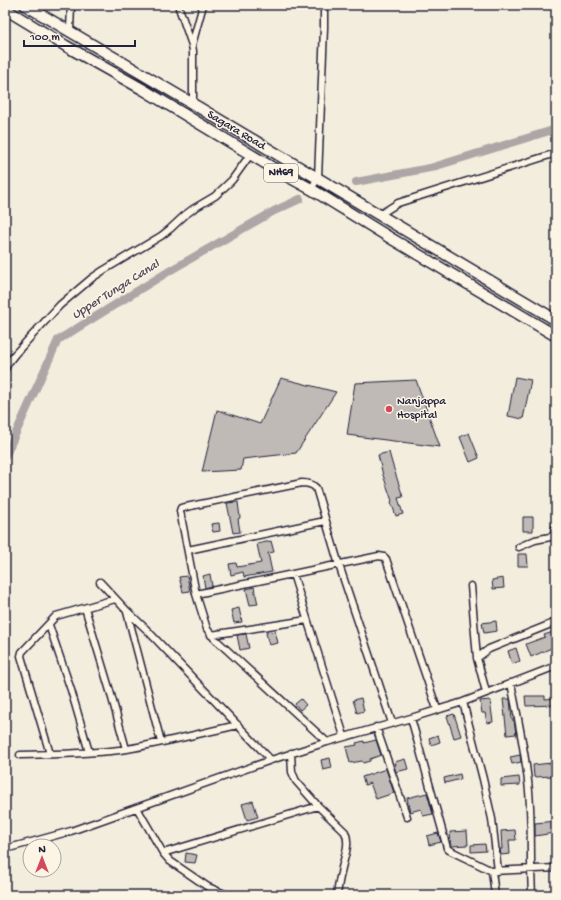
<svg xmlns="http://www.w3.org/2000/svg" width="561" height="900" viewBox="0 0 561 900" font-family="'Gochi Hand',sans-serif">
<rect width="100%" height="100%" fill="#f3edde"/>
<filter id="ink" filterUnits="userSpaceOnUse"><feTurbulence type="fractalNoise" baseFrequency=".025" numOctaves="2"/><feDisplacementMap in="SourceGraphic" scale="8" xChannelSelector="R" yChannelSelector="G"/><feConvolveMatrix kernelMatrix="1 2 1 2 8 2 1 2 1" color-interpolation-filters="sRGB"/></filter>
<g filter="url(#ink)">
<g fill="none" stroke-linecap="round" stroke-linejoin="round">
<path stroke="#aca7a6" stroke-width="8" d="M356,182L430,168L556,129
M5,457L58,340L171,270L274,211L300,199"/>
</g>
<path fill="#bfbab6" stroke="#22223b" d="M515,377L531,380L523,419L508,416Z
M281,378L336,392L296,453L243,459L241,470L202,472L217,410L260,424Z
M416,380L440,447L347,435L355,383Z
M469,433L479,458L470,462L460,437Z
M389,452L392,463L403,497L398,498L403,514L396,516L391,502L392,501L383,475L378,455Z
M238,502L240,518L238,519L240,532L233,533L227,503Z
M523,517H533V531H523Z
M219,523L220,531L213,532L211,524Z
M271,541L274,552L268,553L272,572L244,577L243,572L231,575L229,564L236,563L237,567L261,563L257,544Z
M518,554H527L528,566H518Z
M210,574L212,586L205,588L203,576Z
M187,576L190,591L183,592L179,577Z
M503,578L504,588L493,589L492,580Z
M254,587L258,604L250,605L246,589Z
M239,608L242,622L234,623L231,610Z
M496,621L497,631L484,633L482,623Z
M275,631L278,643L269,645L266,633Z
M553,632L556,641V646L531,657L526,644L545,637L544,635Z
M246,634L249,648L240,650L237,635Z
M516,648L520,661L512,664L508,651Z
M525,696H545V699L556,698V705L526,706Z
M361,698L364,711L357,713L353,700Z
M301,699L306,705L300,710L295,704Z
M503,699H510L512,720H514L516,734L507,735Z
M490,700L493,722L487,723L485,713H482L480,701Z
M454,714L461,736L454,738L447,716Z
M438,735L440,742L431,745L429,738Z
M376,740L381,755L370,759V761L363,763L362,761L350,763L346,747L357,745L356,743L364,741V743Z
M520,755L521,762L512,764L510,757Z
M330,758L332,768L323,770L321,760Z
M405,759L408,769L396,772L394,766L396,765L395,762Z
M551,763L552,776L534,777L533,765Z
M386,769L394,793L376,799L370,783L365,785L362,777Z
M460,774L461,779L445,783L444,778Z
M519,777L520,785L501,786V779Z
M427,793L433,814L423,816L421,809L410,812L407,798Z
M253,801L258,817L247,820L242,804Z
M556,821V827H553L554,833L535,836V823Z
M515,830L516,840H509L510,854L501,855L500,849H502L501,831Z
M467,831L468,845L451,846L450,832Z
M438,833L441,842L429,845L427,836Z
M485,844L486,851L471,852V845Z
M186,853L197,855L195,863L185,862Z"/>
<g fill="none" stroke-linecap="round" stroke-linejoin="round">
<g stroke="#22223b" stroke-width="9">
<path id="minor" d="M178,5L192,45L193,51V104
M70,31L71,5
M192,45L203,5
M311,189L318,178L324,28V5
M379,215L398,203L556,153
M5,369L8,363L15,354L60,305L92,278L104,270L161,236L170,229L185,215L193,209L215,196L232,180L250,155
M556,525C555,529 552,534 556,537
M519,547L535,540L555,536
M188,550L325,521
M293,574L344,736
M100,582L127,611L146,629L271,760
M471,586L477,658L486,692
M196,594L379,556L384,557L386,559L437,709
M85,608L110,691L126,749
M127,612L161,742
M49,625L71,690L89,752
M211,635L307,620
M477,658L489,649L556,622
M511,683C518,719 526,755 529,791C532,826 530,860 532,895
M463,702L483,779L492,819L498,871
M411,718L447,848L449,850L492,871L556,868
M376,727L407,817
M327,742L214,638L207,629L196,594L180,511L181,508L302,483C308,483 312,484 316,488L339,565L392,723
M291,753L292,772L296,781L318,806L345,832C351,845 343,859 341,873C339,880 338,888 337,895
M50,754L21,656L22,652L56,616L63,614L115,599
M20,755C55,754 92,754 127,749C164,743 201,733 238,725
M137,808L163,853L170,861L208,887L227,895
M5,849L35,841L71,831L271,760L327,742L411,718L463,702L556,666
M163,853L318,806
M492,871L495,895"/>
</g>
<g stroke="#22223b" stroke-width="13">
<path id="trunk" d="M25,5L193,104L556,320
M5,9L66,46L144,90L278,171L311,189L392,239L556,336"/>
</g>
<use href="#minor" stroke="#fcf5e5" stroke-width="6"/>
<use href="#trunk" stroke="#fcf5e5" stroke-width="10"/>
</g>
</g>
<circle fill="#d1495b" stroke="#fcf5e5" stroke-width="1.5" cx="389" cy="409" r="4"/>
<g text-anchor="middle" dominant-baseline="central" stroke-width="3" stroke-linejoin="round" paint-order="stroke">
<rect fill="#fcf5e5" stroke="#63616e" stroke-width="1" x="264" y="164" width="34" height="18" rx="3"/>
<g font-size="11" font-weight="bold" fill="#22223b">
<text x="281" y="173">NH69</text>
</g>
<g font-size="12" fill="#22223b" stroke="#fcf5e5">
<text transform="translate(236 131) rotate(31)">Sagara Road</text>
</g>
<g font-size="12" fill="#22223b" stroke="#fcf5e5" text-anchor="start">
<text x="397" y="402">Nanjappa<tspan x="397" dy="14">Hospital</tspan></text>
</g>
<g font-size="13" font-style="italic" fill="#525160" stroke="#fcf5e5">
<text transform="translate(116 290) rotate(-32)">Upper Tunga Canal</text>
</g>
</g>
<rect width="561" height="900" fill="none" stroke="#fcf5e5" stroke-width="20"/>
<rect x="10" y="10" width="541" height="880" fill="none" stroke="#22223b" stroke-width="1.5" filter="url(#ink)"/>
<g transform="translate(42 858)"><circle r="19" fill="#fcf5e5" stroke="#a5a1a1"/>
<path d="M0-3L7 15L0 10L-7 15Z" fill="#d1495b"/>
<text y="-6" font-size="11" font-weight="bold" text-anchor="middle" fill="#22223b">N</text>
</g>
<path d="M24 40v6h111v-6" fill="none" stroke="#22223b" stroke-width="2"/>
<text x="30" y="40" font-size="12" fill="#22223b" stroke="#fcf5e5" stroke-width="3" paint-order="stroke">100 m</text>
</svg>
